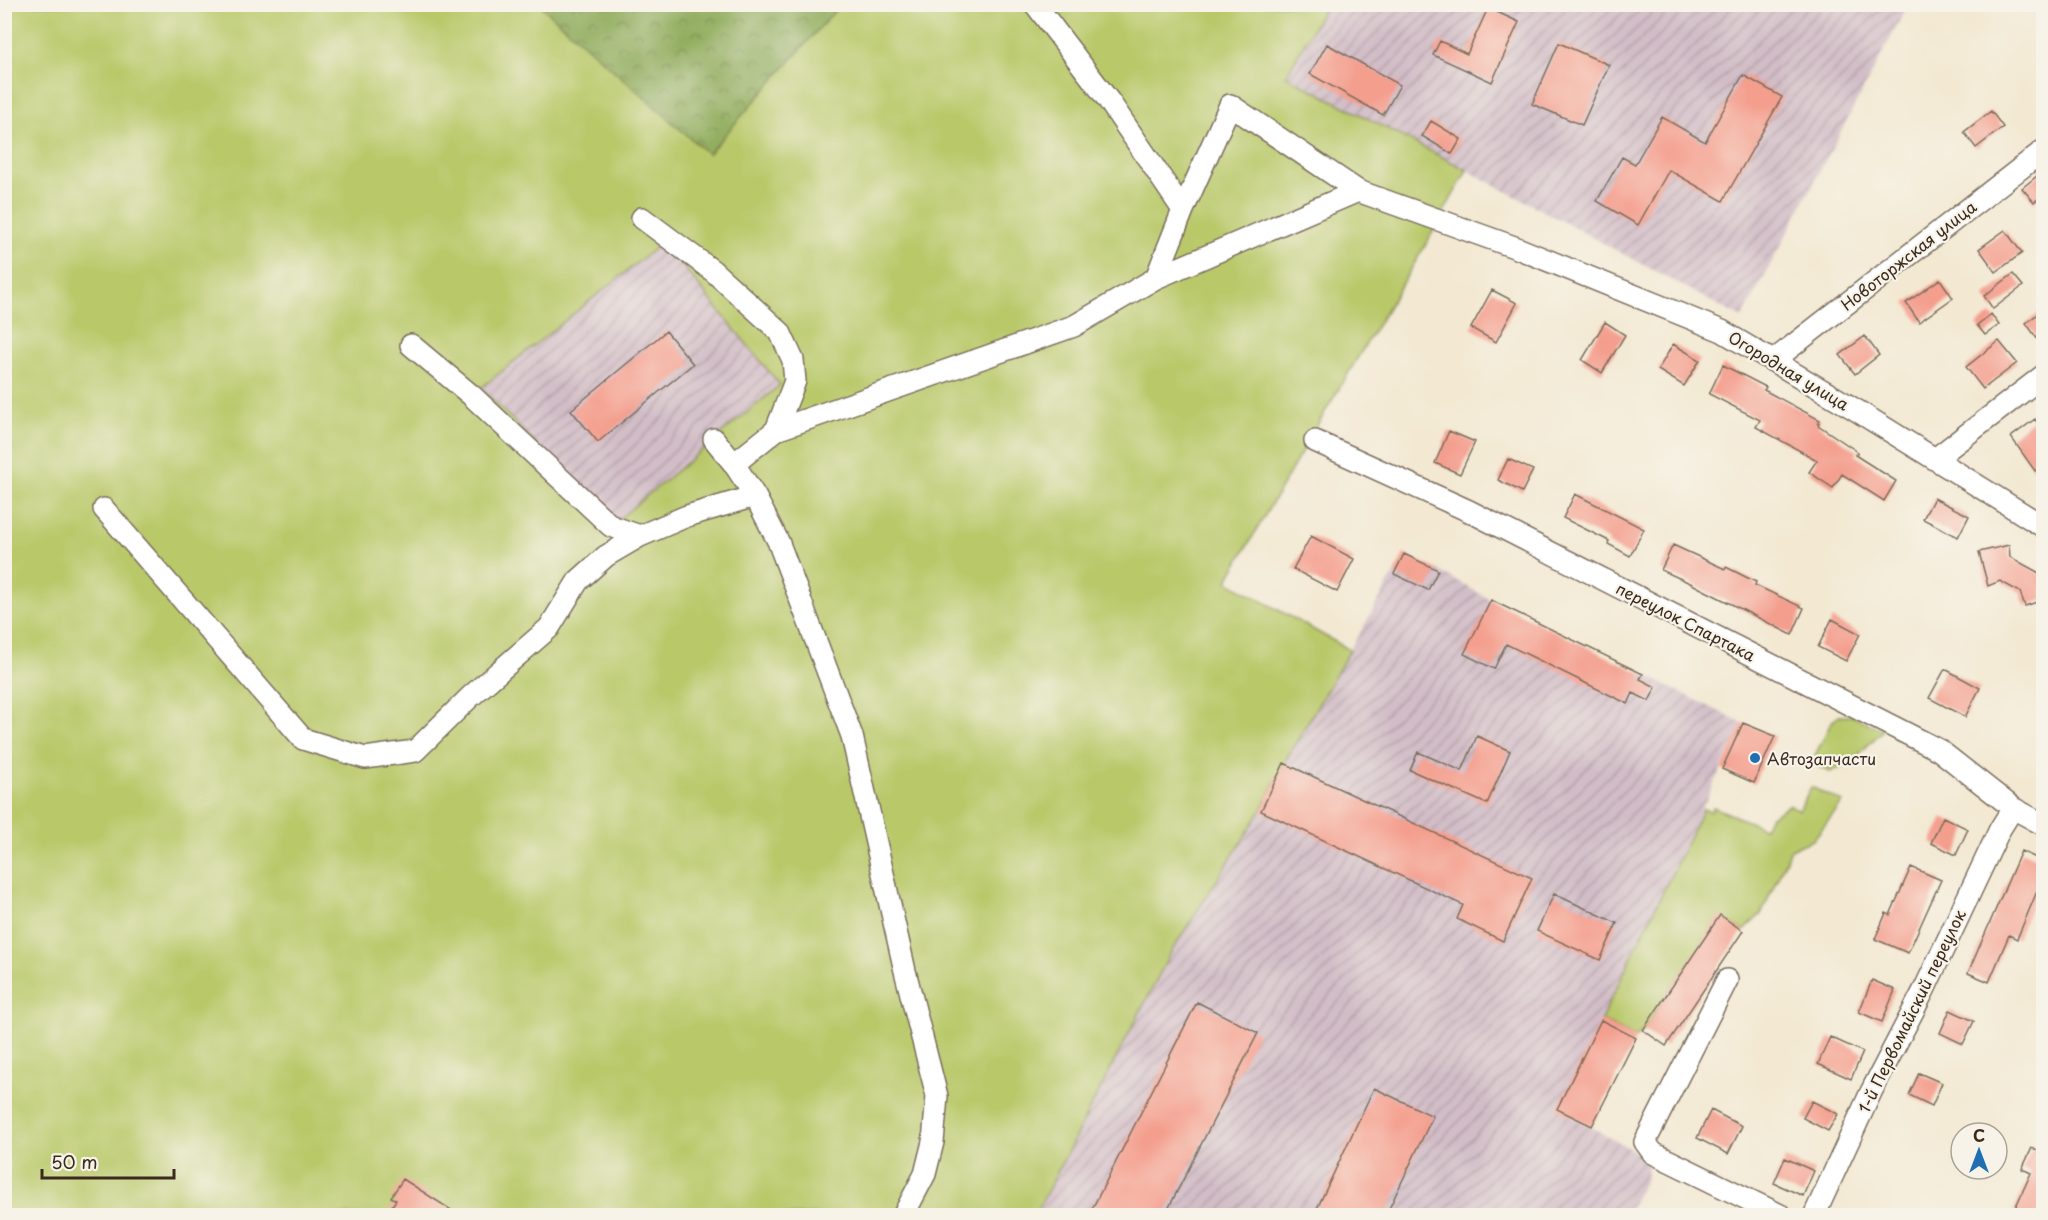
<svg xmlns="http://www.w3.org/2000/svg" width="2048" height="1220" viewBox="0 0 2048 1220" font-family="'Playpen Sans',sans-serif">
<defs>
<pattern id="industrial-furrows" width="10" height="10" patternUnits="userSpaceOnUse" patternTransform="scale(1.5)"><rect width="10" height="10" fill="#d2bdc7"/><path d="M-1 1l2-2M0 10L10 0M9 11l2-2" fill="none" stroke="#ac9aa1"/></pattern>
<pattern id="forest-crowns" width="20" height="18" patternUnits="userSpaceOnUse" patternTransform="scale(1.5)"><rect width="20" height="18" fill="#92ad5f"/><path d="M2 6a3 3 0 1 1 6 0M12 15a3 3 0 1 1 6 0" fill="none" stroke="#788d4e"/></pattern>
</defs>
<rect width="100%" height="100%" fill="#f7f3e8"/>
<filter id="ink" filterUnits="userSpaceOnUse"><feTurbulence type="fractalNoise" baseFrequency=".0167" numOctaves="2"/><feDisplacementMap in="SourceGraphic" scale="12" xChannelSelector="R" yChannelSelector="G"/><feConvolveMatrix kernelMatrix="1 2 1 2 8 2 1 2 1" color-interpolation-filters="sRGB"/></filter>
<filter id="wash" filterUnits="userSpaceOnUse"><feTurbulence type="fractalNoise" baseFrequency=".008" numOctaves="4" result="noise"/><feDisplacementMap in="SourceGraphic" scale="24" xChannelSelector="R" yChannelSelector="G"/><feGaussianBlur stdDeviation="1.35" result="paint"/><feColorMatrix in="noise" values="0 0 0 0 0 0 0 0 0 0 0 0 0 0 0 0 0 1.4 0 .05"/><feComposite in="paint" operator="in"/></filter>
<g filter="url(#wash)">
<rect width="100%" height="100%" fill="#f3e9d3"/>
<path fill="url(#industrial-furrows)" d="M1326,5H1908L1742,318L1467,170L1285,76Z
M663,242L780,384L614,523L481,388Z
M1404,554L1438,570L1491,600L1743,723L1558,1109L1649,1159L1646,1178L1626,1215L1035,1216L1171,952L1261,811L1284,763L1394,574Z"/>
<path fill="#b9c96b" stroke="#7a7a44" stroke-width="1.5" fill-rule="evenodd" d="M4,5H1326L1286,76L1467,170L1426,244L1319,422L1227,581L1350,650L1284,763L1261,811L1171,952L1035,1215H5ZM663,242L780,385L614,523L481,388Z
M1838,716H1852L1883,730L1850,763L1830,772L1817,766L1815,755L1831,723Z
M1811,787L1843,802L1813,840L1791,849L1761,914L1743,931L1720,916L1643,1030L1636,1038L1601,1020L1703,809L1711,812L1713,807L1764,828L1769,817L1789,805L1799,810Z"/>
<path fill="url(#forest-crowns)" stroke="#666c3e" stroke-width="1.5" d="M540,5H840L708,154Z"/>
<g id="blocks">
<path fill="#f49f8e" d="M1488,8L1519,22L1492,82L1433,55L1440,41L1467,54Z
M1559,43L1609,65L1582,125L1532,104Z
M1327,44L1400,85L1383,115L1310,74Z
M1743,75L1782,97L1723,201L1669,170L1638,225L1597,201L1622,157L1635,164L1662,117L1705,142Z
M1991,111L2003,127L1976,148L1964,132Z
M1431,121L1461,139L1452,154L1422,136Z
M2043,171V195L2034,202L2022,188Z
M2005,230L2022,253L1996,272L1979,249Z
M2013,274L2023,286L1993,309L1984,296Z
M1940,279L1953,298L1919,322L1906,303Z
M1492,290L1517,303L1496,342L1471,328Z
M2043,310V347L2026,323Z
M1991,314L1999,325L1985,335L1977,325Z
M1605,322L1625,335L1602,373L1582,360Z
M666,331L693,364L598,442L571,410Z
M1865,336L1879,355L1855,374L1840,355Z
M1999,341L2017,363L1983,389L1966,367Z
M1673,344L1700,360L1684,386L1658,370Z
M1723,365L1766,387L1764,390L1820,420L1818,425L1858,452L1855,455L1896,481L1884,501L1842,474L1833,488L1809,472L1817,460L1756,427L1760,420L1709,394Z
M2035,419L2043,431V465L2035,471L2011,437Z
M1449,431L1475,442L1460,474L1435,463Z
M1508,459L1533,470L1522,492L1498,480Z
M1575,494L1644,529L1630,556L1608,544L1609,541L1563,518Z
M1934,498L1969,516L1958,537L1923,519Z
M1311,536L1354,559L1337,592L1293,569Z
M1673,545L1725,569L1726,567L1756,582L1755,585L1804,608L1792,635L1690,583L1661,570Z
M2009,545L2010,557L2043,575V600L2025,606L2020,592L2000,581L1988,586L1979,552Z
M1404,554L1438,570L1428,590L1394,574Z
M1491,600L1643,674L1640,679L1656,687L1649,701L1633,693L1628,704L1506,644L1494,669L1464,654Z
M1832,619L1860,634L1846,661L1818,647Z
M1945,669L1980,688L1965,717L1929,698Z
M1743,723L1775,736L1754,783L1722,769Z
M1477,736L1510,751L1487,804L1410,770L1418,752L1462,771Z
M1284,763L1532,878L1503,941L1457,919L1463,905L1261,811Z
M1943,817L1968,829L1956,855L1931,843Z
M2021,851L2043,861V892L2038,889L2017,939L2009,935L1989,982L1968,973Z
M1911,867L1941,880L1908,953L1875,939L1886,913L1890,915Z
M1554,894L1617,923L1600,960L1537,931Z
M1720,915L1743,931L1666,1046L1643,1030Z
M1872,980L1895,990L1882,1022L1859,1012Z
M1197,1002L1258,1033L1165,1215H1089Z
M1950,1010L1974,1021L1963,1044L1940,1033Z
M1601,1020L1636,1038L1592,1126L1557,1109Z
M1830,1037L1863,1052L1851,1079L1818,1064Z
M1919,1073L1942,1083L1932,1106L1909,1095Z
M1374,1088L1433,1116L1386,1215H1314Z
M1812,1101L1838,1114L1828,1131L1803,1118Z
M1711,1110L1742,1126L1728,1154L1697,1138Z
M2043,1143V1203L2038,1215H2012L2031,1173L2022,1169L2032,1148L2040,1151Z
M1785,1158L1814,1171L1803,1196L1774,1183Z
M403,1179L459,1215H386L396,1200L391,1197Z"/>
</g>
</g>
<g filter="url(#ink)">
<use href="#blocks" fill-opacity="0" stroke="#7b6d5d" stroke-width="1.5"/>
<g fill="none" stroke-linecap="round" stroke-linejoin="round">
<g stroke="#7b6d5d" stroke-width="24">
<path id="minor" d="M1035,4L1109,101L1183,210
M642,218L713,271L780,332L793,360L795,381L776,430
M1156,278L1358,191
M411,345L471,395L611,526L640,536L687,516L755,496
M1773,361L2044,150
M714,439L734,464
M1315,441L1469,511L1939,750L2013,808L2044,825
M1935,459L2044,375
M104,509L303,739L365,758L415,751L470,697L549,628L578,581L606,556L640,536
M1727,980L1645,1142L1653,1153L1782,1216
M903,1216L925,1174L933,1142L937,1096L905,971L852,736L778,541L755,496L734,464L776,430L1074,326L1156,278L1183,210L1230,105L1358,191L1517,248L1722,331L1856,410L2044,527
M1814,1216L1871,1092L1924,990L2000,829L2013,808"/>
</g>
<use href="#minor" stroke="#fff" stroke-width="21"/>
</g>
</g>
<circle fill="#1f6fb2" stroke="#f7f3e8" stroke-width="2" cx="1755" cy="758" r="6"/>
<g text-anchor="middle" dominant-baseline="central" stroke-width="4.5" stroke-linejoin="round" paint-order="stroke">
<g font-size="16" fill="#3b2a1e" stroke="#f7f3e8">
<text transform="translate(1908 255) rotate(-38)">Новоторжская улица</text>
<text transform="translate(1789 370) rotate(31)">Огородная улица</text>
<text transform="translate(1686 621) rotate(27)">переулок Спартака</text>
<text transform="translate(1911 1011) rotate(-64)">1-й Первомайский переулок</text>
</g>
<g font-size="16" fill="#3b2a1e" stroke="#f7f3e8" text-anchor="start">
<text x="1767" y="758">Автозапчасти</text>
</g>
</g>
<rect width="2048" height="1220" fill="none" stroke="#f7f3e8" stroke-width="24"/>
<g transform="translate(1979 1151)"><circle r="28" fill="#f7f3e8" stroke="#aca397" stroke-width="1.5"/>
<path d="M0-4.5L10 22L0 15L-10 22Z" fill="#1f6fb2"/>
<text y="-9" font-size="16" font-weight="bold" text-anchor="middle" fill="#3b2a1e">С</text>
</g>
<path d="M42 1169v9h132v-9" fill="none" stroke="#3b2a1e" stroke-width="3"/>
<text x="51" y="1169" font-size="18" fill="#3b2a1e" stroke="#f7f3e8" stroke-width="4.5" paint-order="stroke">50 m</text>
</svg>
